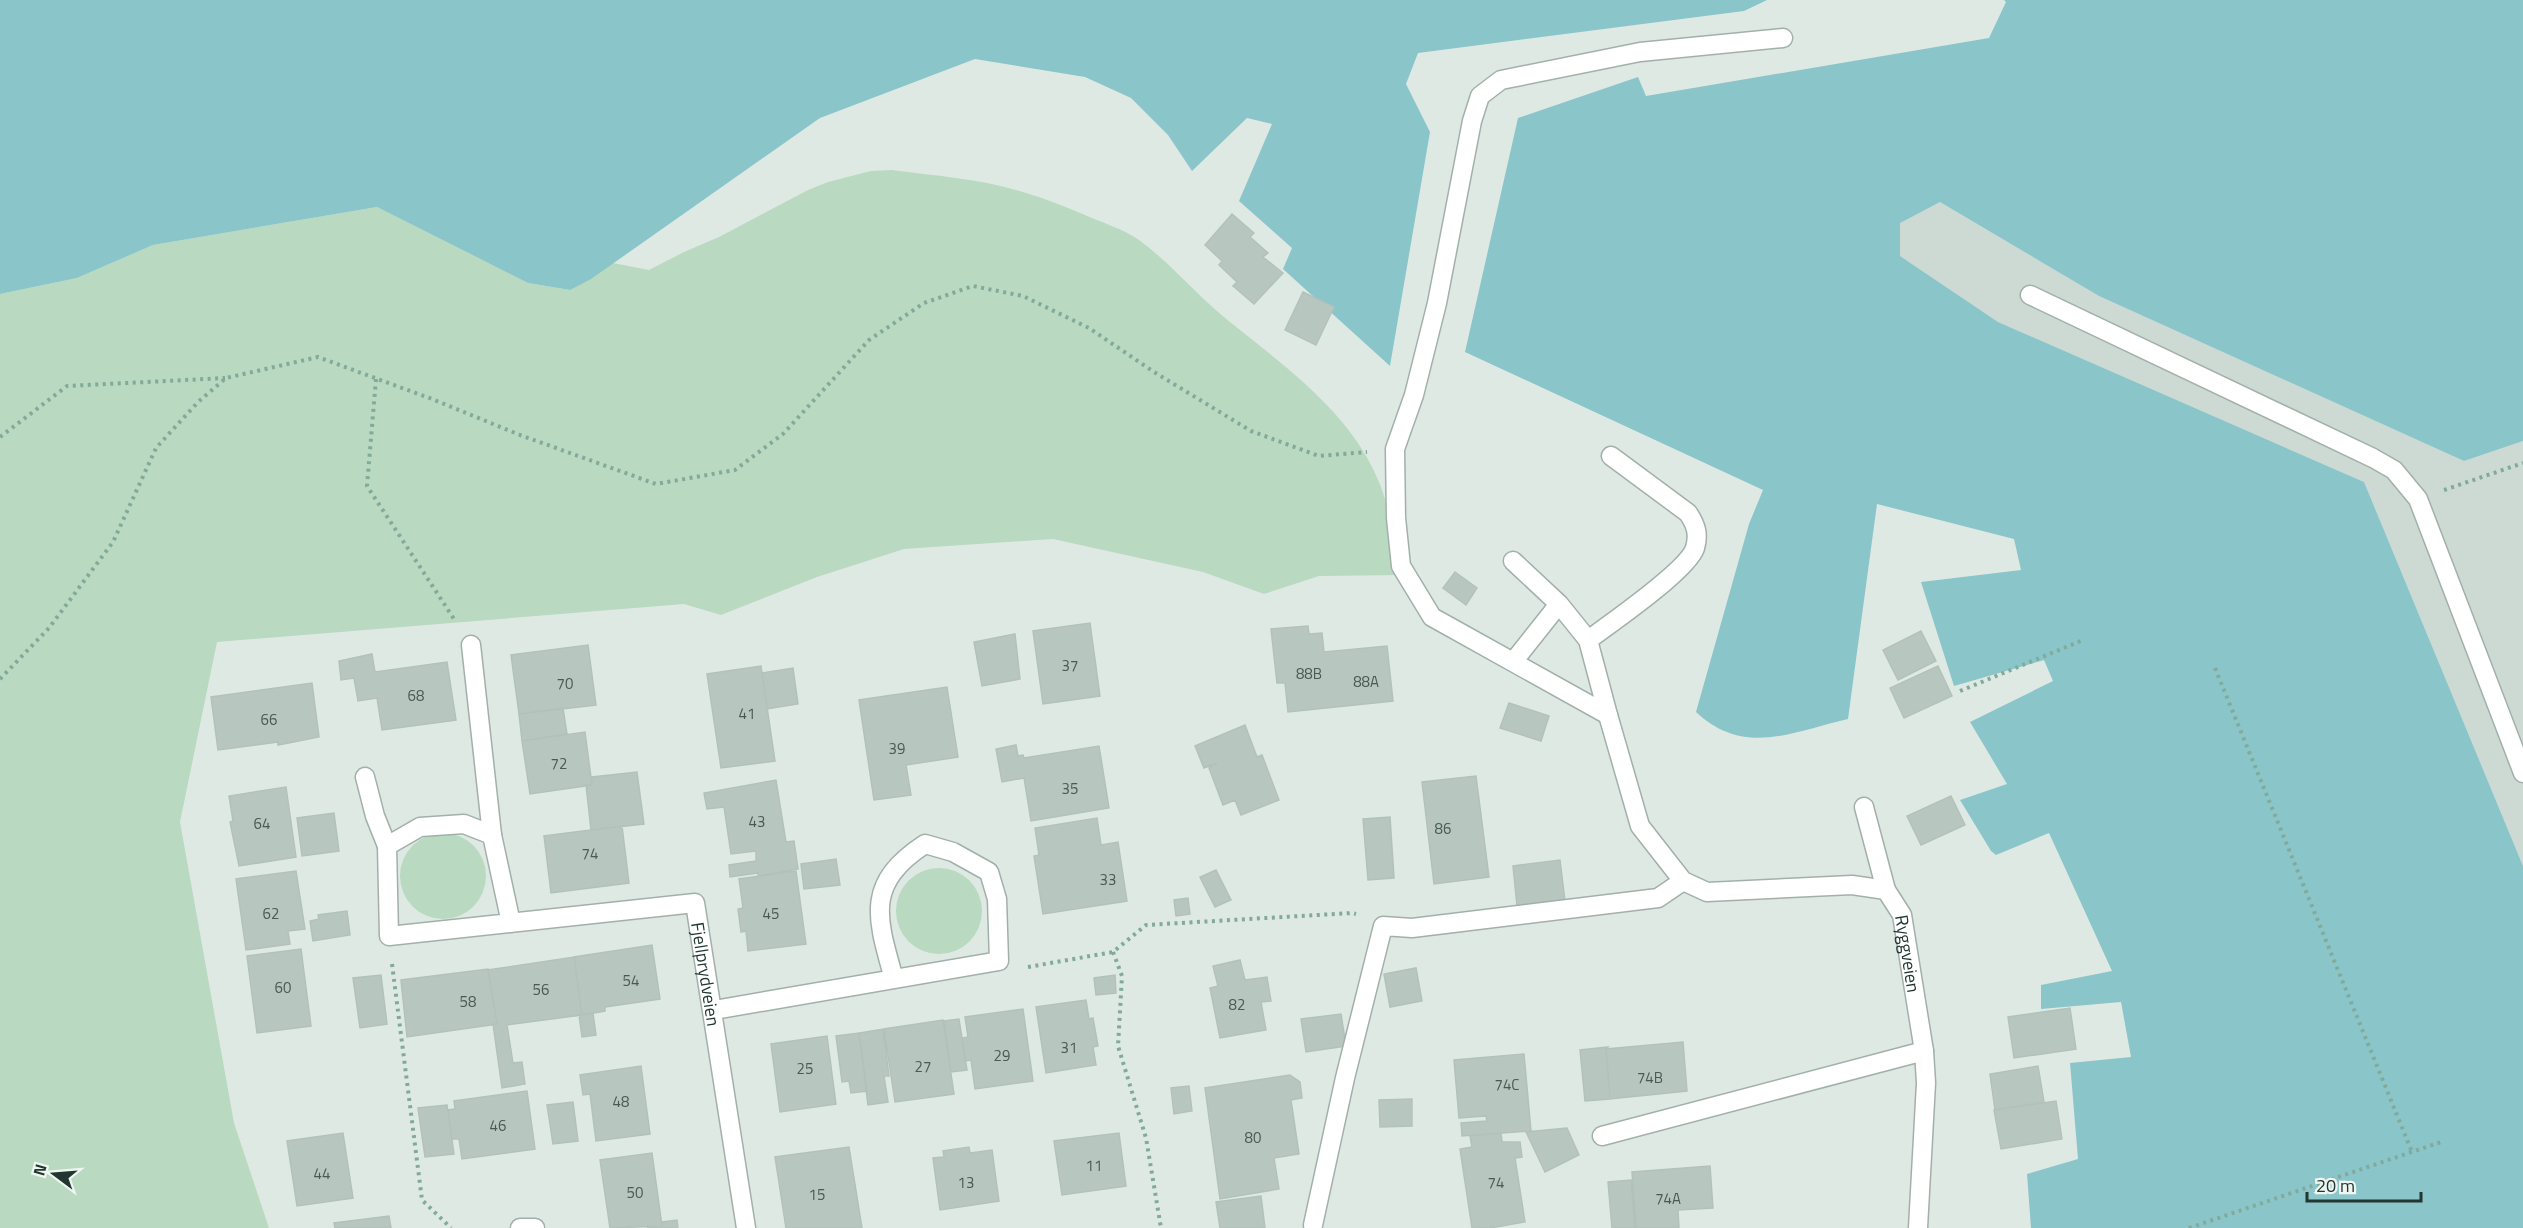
<svg xmlns="http://www.w3.org/2000/svg" width="2523" height="1228" viewBox="0 0 2523 1228" font-family="'Titillium Web',sans-serif">
<rect width="100%" height="100%" fill="#dfe9e4"/>
<path fill="#cdd9d3" d="M1940,202L2099,296L2464,461L2523,441V866L2364,482L1998,322L1900,256V222Z"/>
<path fill="#b9d9c0" d="M892,170C937,176 983,179 1026,193C1046,199 1066,207 1085,215C1103,223 1123,229 1139,240C1172,264 1198,297 1230,322C1287,368 1354,415 1381,487C1391,515 1396,546 1401,575L1319,576L1264,594L1203,572L1053,539L904,549L817,577L721,615L684,604L217,642L180,822L234,1123L269,1228H0V294L77,278L153,245L377,207L528,283L570,290L613,263L649,270L684,252L719,237L808,190L828,182L871,171Z
M400 876a43 43 0 1 1 86 0a43 43 0 1 1-86 0Z
M896 911a43 43 0 1 1 86 0a43 43 0 1 1-86 0Z"/>
<path fill="#8ac5ca" d="M0,0H1767L1744,11L1418,53L1406,84L1430,132L1390,366L1283,269L1292,248L1239,201L1272,124L1247,118L1192,171L1168,135L1131,98L1085,77L975,59L820,118L591,279L570,290L528,283L377,207L153,245L77,278L0,294Z
M2004,0H2523V441L2464,461L2099,296L1940,202L1900,223V256L1998,322L2364,482L2523,866V1228H2031L2027,1174L2078,1159L2070,1063L2131,1057L2121,1002L2041,1009V985L2112,971L2049,833L1996,855L1991,851L1960,800L2007,784L1970,722L2053,681L2044,660L1954,686L1921,582L2021,570L2014,539L1877,504L1848,719C1792,732 1744,757 1696,712L1749,524L1763,490L1465,352L1518,118L1638,77L1646,96L1989,38L2006,2Z"/>
<path fill="#b8c6c0" stroke="#b2c2ba" stroke-width="1.5" d="M1232,214L1254,233L1250,237L1268,253L1263,257L1283,273L1254,304L1233,286L1237,282L1219,265L1222,261L1205,245Z
M1303,292L1334,307L1316,345L1285,330Z
M1455,572L1477,588L1466,605L1443,588Z
M1090,623L1100,696L1043,704L1033,631Z
M1308,626L1309,634L1322,633L1324,652L1387,646L1393,701L1288,712L1285,683H1277L1271,629Z
M1921,631L1936,661L1898,680L1883,650Z
M1015,634L1020,679L982,686L974,642Z
M588,645L596,705L519,714L511,655Z
M372,654L375,672L447,662L456,720L382,730L377,698L358,701L354,678L341,680L339,661Z
M761,666L775,761L721,768L707,674Z
M1938,666L1952,696L1904,718L1890,688Z
M793,668L798,704L767,709L762,673Z
M312,683L319,737L278,745V742L218,750L211,697Z
M947,687L958,757L906,765L911,795L874,800L859,700Z
M1509,703L1549,716L1541,741L1500,728Z
M563,708L567,734L522,741L519,714Z
M1245,725L1257,757L1262,755L1279,800L1241,815L1235,800L1223,805L1209,768L1217,763L1204,768L1195,746Z
M585,732L592,785L530,794L522,741Z
M1016,745L1018,756L1023,755L1024,758L1099,746L1109,808L1031,821L1024,778L1002,782L996,749Z
M637,772L644,824L591,830L586,785H592V777Z
M1476,776L1489,877L1434,884L1422,782Z
M776,780L786,842L794,841L798,869L758,876V873L730,877L729,865L756,861V851L731,854L724,807L707,809L704,793Z
M286,787L296,857L239,866L230,822L233,821L229,796Z
M1951,796L1965,825L1921,845L1907,816Z
M334,813L339,851L302,856L297,818Z
M1390,817L1394,878L1368,880L1363,819Z
M1097,818L1101,845L1118,842L1127,901L1043,914L1034,856L1039,855L1035,828Z
M622,826L629,883L551,893L544,836Z
M836,859L840,885L804,889L801,864Z
M1560,860L1565,901L1517,906L1513,866Z
M1216,870L1231,900L1215,907L1200,877Z
M296,871L305,929L288,931L290,944L246,950L236,879Z
M796,871L806,944L748,951L746,931L741,932L738,909L743,908L739,879Z
M1188,898L1190,914L1176,916L1174,900Z
M347,911L350,935L313,941L310,921L319,919L318,915Z
M652,945L660,999L605,1007V1011L582,1015L574,957Z
M301,949L311,1026L257,1033L247,956Z
M574,957L582,1015L507,1025L513,1063L522,1062L525,1084L502,1088L493,1024H497L488,970Z
M1240,960L1245,980L1267,977L1271,1001L1261,1002L1266,1030L1220,1038L1210,988L1218,986L1213,966Z
M1416,968L1422,1001L1390,1007L1384,974Z
M488,969L497,1024L407,1037L401,980Z
M381,975L387,1024L360,1028L353,978Z
M1115,975L1116,993L1096,995L1094,978Z
M1086,1000L1089,1019L1093,1018L1098,1046L1093,1047L1096,1065L1046,1073L1036,1007Z
M2070,1008L2076,1049L2014,1058L2008,1017Z
M1023,1009L1033,1081L975,1089L971,1060L965,1061L962,1038L968,1037L965,1017Z
M593,1013L596,1035L582,1037L579,1015Z
M1341,1014L1346,1046L1306,1052L1301,1019Z
M959,1019L967,1070L951,1072L944,1021Z
M943,1020L954,1094L895,1102L884,1029Z
M883,1029L889,1076H884L888,1102L868,1105L859,1033Z
M859,1033L867,1091L851,1093L849,1081L842,1082L836,1036Z
M827,1036L836,1104L780,1112L771,1044Z
M1683,1042L1687,1091L1610,1099L1606,1049Z
M1608,1047L1606,1049L1610,1099L1585,1101L1580,1050Z
M1524,1054L1531,1131L1462,1136L1461,1123L1487,1121L1486,1116L1459,1118L1454,1060Z
M641,1066L650,1134L596,1141L590,1094L583,1095L580,1075Z
M2038,1066L2044,1102L1995,1110L1990,1074Z
M1290,1075L1300,1082L1302,1098L1291,1100L1299,1154L1274,1158L1279,1189L1220,1199L1205,1088Z
M1189,1086L1192,1111L1174,1114L1171,1088Z
M527,1091L535,1149L462,1159L459,1139H452L448,1110L455,1109L454,1101Z
M1412,1099V1126L1380,1127L1379,1100Z
M2056,1101L2062,1139L2001,1149L1994,1110Z
M573,1102L578,1141L553,1144L547,1105Z
M447,1105L454,1154L425,1157L418,1108Z
M1567,1128L1579,1155L1545,1172L1526,1132Z
M343,1133L353,1198L297,1206L287,1141Z
M1119,1133L1126,1186L1062,1195L1054,1141Z
M1501,1133L1502,1142H1520L1522,1157L1515,1158L1525,1222L1490,1228H1472L1460,1149L1472,1147L1470,1136Z
M849,1147L862,1228H786L775,1157Z
M969,1147L970,1153L992,1150L999,1201L940,1210L933,1158L944,1157L943,1151Z
M652,1153L662,1226L610,1228L600,1160Z
M1710,1166L1713,1208L1678,1210L1679,1228H1636L1632,1172Z
M1631,1180L1635,1228H1612L1608,1182Z
M1261,1196L1265,1228H1220L1216,1202Z
M389,1216L391,1228H335L334,1223Z
M677,1220L678,1228H647L662,1226V1222Z"/>
<g fill="none" stroke-linecap="round" stroke-linejoin="round">
<g stroke="#a2b0aa" stroke-width="21">
<path id="service" d="M2030,295L2373,458L2394,470L2418,499L2523,773
M1513,561L1559,604L1588,640L1608,715
M1588,640C1610,624 1688,570 1695,548C1699,534 1696,525 1688,513L1611,456
M471,645L492,835
M1513,662L1559,604
M1608,715L1432,617L1401,566L1396,518L1395,449L1414,395L1437,303L1472,121L1480,96L1501,80L1640,52L1783,38
M365,777L375,816L387,846
M1864,807L1886,890
M1602,1136L1924,1051"/>
</g>
<g stroke="#a2b0aa" stroke-width="21">
<g id="minor">
<path id="s1" d="M1608,715L1640,826L1683,881L1707,892L1852,885L1886,890L1902,915L1924,1051L1926,1083L1918,1228"/>
<path id="s2" d="M511,923L492,835L464,824L420,827L387,846L389,936L695,903L746,1228"/>
<path d="M714,1010L999,961L997,899L989,872L953,852L925,844C864,884 877,918 894,979"/>
<path d="M1313,1225L1345,1078L1383,926L1412,928L1658,898L1683,881"/>
<path d="M520,1228H535"/>
</g>
</g>
<path stroke="#82aa9b" stroke-width="4" stroke-dasharray="3 4.5" stroke-linecap="butt" d="M376,379L367,486L456,622
M0,437L67,386L225,378
M2444,490L2523,463
M2215,668L2412,1152
M0,679L49,628L113,542L156,448L198,402L226,378L318,357L432,399L520,435L656,484L735,470L783,434L869,340L924,303L973,286L1023,296L1089,328L1154,372L1251,431L1319,456L1367,452
M1960,691L2083,640
M1113,952L1122,976L1118,1046L1146,1138L1161,1228
M392,964L422,1200L451,1228
M1028,967L1113,952L1146,925L1352,913L1356,914
M2189,1228L2444,1141"/>
<use href="#service" stroke="#fff" stroke-width="18"/>
<use href="#minor" stroke="#fff" stroke-width="18"/>
</g>
<g text-anchor="middle" dominant-baseline="central" stroke-width="6" stroke-linejoin="round" paint-order="stroke">
<g font-size="15" fill="#475b54">
<text x="1070" y="665">37</text>
<text x="1309" y="673">88B</text>
<text x="1366" y="681">88A</text>
<text x="565" y="683">70</text>
<text x="416" y="695">68</text>
<text x="747" y="713">41</text>
<text x="269" y="719">66</text>
<text x="897" y="748">39</text>
<text x="559" y="763">72</text>
<text x="1070" y="788">35</text>
<text x="757" y="821">43</text>
<text x="262" y="823">64</text>
<text x="1443" y="828">86</text>
<text x="590" y="853">74</text>
<text x="1108" y="879">33</text>
<text x="271" y="913">62</text>
<text x="771" y="913">45</text>
<text x="631" y="980">54</text>
<text x="283" y="987">60</text>
<text x="541" y="989">56</text>
<text x="468" y="1001">58</text>
<text x="1237" y="1004">82</text>
<text x="1069" y="1047">31</text>
<text x="1002" y="1055">29</text>
<text x="923" y="1066">27</text>
<text x="805" y="1068">25</text>
<text x="1650" y="1077">74B</text>
<text x="1507" y="1084">74C</text>
<text x="621" y="1101">48</text>
<text x="498" y="1125">46</text>
<text x="1253" y="1137">80</text>
<text x="1094" y="1165">11</text>
<text x="322" y="1173">44</text>
<text x="966" y="1182">13</text>
<text x="1496" y="1182">74</text>
<text x="635" y="1192">50</text>
<text x="817" y="1194">15</text>
<text x="1668" y="1198">74A</text>
</g>
<g font-size="18" fill="#213730" stroke="#eff6f2">
<text stroke="none"><textPath href="#s1" startOffset="460">Ryggveien</textPath></text>
<text stroke="none"><textPath href="#s2" startOffset="672">Fjellprydveien</textPath></text>
</g>
</g>
<g transform="translate(54 1174) rotate(286)" stroke="#eff6f2" stroke-width="4.5" paint-order="stroke">
<path d="M0-4.5L10 22L0 15L-10 22Z" fill="#213730"/>
<text y="-9" font-size="16" font-weight="bold" text-anchor="middle" fill="#213730">N</text>
</g>
<path d="M2307 1192v9h114v-9" fill="none" stroke="#213730" stroke-width="3"/>
<text x="2316" y="1192" font-size="18" fill="#213730" stroke="#eff6f2" stroke-width="4.5" paint-order="stroke">20 m</text>
</svg>
